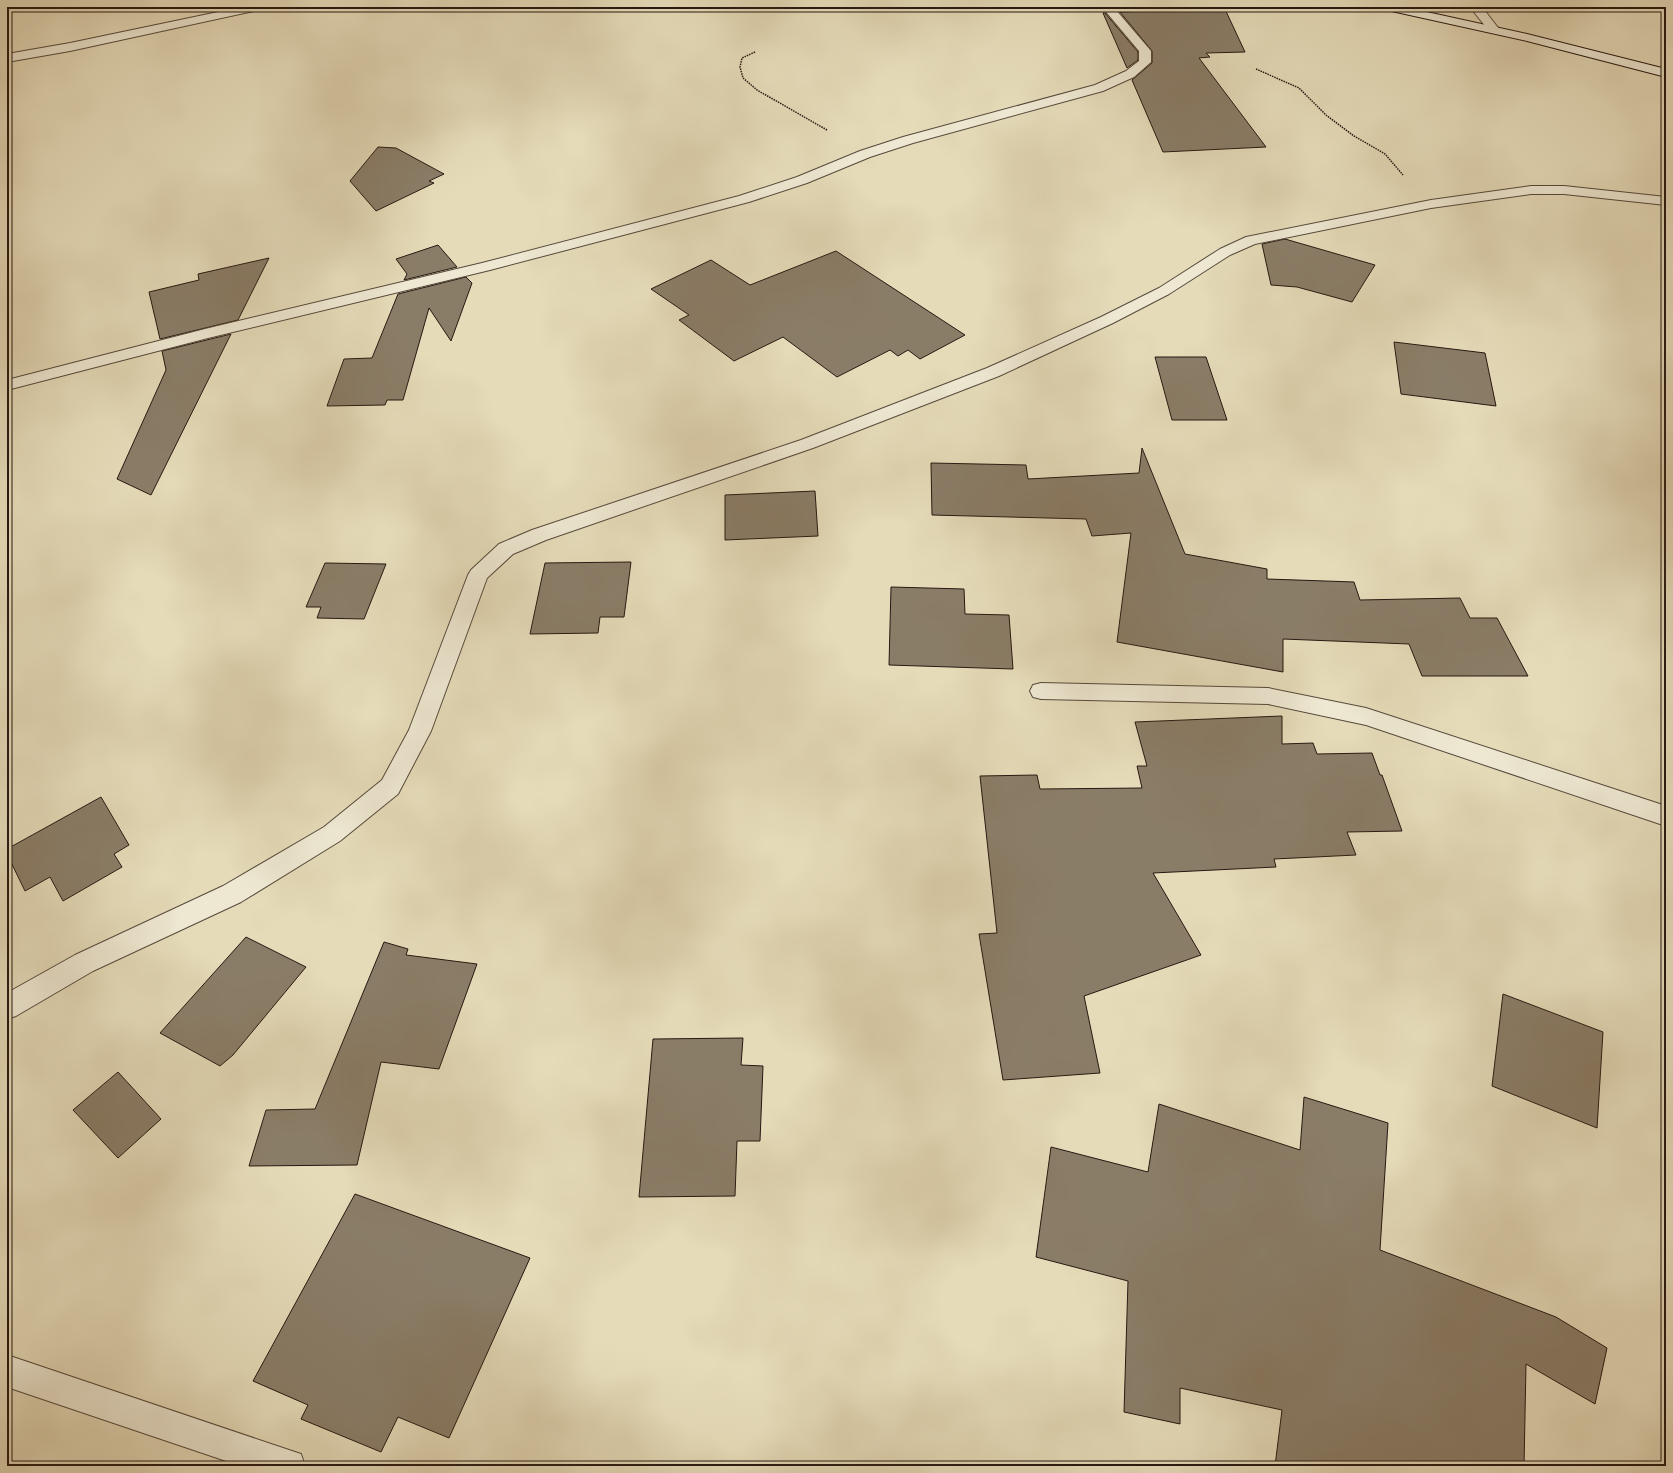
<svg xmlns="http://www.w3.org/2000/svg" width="1673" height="1473" viewBox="0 0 1673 1473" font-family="Alegreya,serif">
<rect width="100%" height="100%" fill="#e5dbb9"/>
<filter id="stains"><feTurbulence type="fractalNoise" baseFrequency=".005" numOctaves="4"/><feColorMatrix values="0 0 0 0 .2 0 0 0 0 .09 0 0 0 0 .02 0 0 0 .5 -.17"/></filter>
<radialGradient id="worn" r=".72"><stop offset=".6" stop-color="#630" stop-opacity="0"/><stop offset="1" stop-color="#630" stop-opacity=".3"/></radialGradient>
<path fill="#8a7d68" stroke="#271811" d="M1177,7H1224L1245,52L1206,53L1210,57L1199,58L1266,147L1163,152L1132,80L1152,63V51L1120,12L1178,10Z
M1103,13H1105L1138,52V60L1127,68Z
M378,147L396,148L444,174L429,181L434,183L376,211L350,181Z
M1285,239L1375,265L1352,302L1297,287L1271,285L1262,244Z
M438,245L457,267L404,280L407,274L396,259Z
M836,251L965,335L920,359L908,350L898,356L890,350L837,377L783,337L734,361L679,320L689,315L651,289L711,260L750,285Z
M269,258L238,320L160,339L149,292L199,280L198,274Z
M466,277L472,283L451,341L429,308L403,400H387L385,405L327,406L344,359L372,358L398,294Z
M231,334L151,495L117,479L166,370L162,351Z
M1394,342L1485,353L1496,406L1401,394Z
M1155,357H1206L1227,420H1172Z
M1142,448L1185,554L1267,569V579L1354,582L1360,600L1460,598L1470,618H1497L1528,676H1422L1409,644L1283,639V672L1117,642L1131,533L1092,536L1086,519L932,515L931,463L1026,465L1028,479L1139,473Z
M815,491L818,536L725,540V495Z
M631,562L624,617H600L598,633L530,634L545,563Z
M325,563L386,564L364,619L317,618L321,607H306Z
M891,587L964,589L965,614L1009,615L1013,669L889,665Z
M1282,716V744L1313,743L1317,754L1372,753L1380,775H1382L1402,831L1347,832L1356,855L1274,859L1276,867L1153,873L1201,955L1084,996L1100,1073L1003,1080L979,934L997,933L980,776L1037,775L1040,789L1142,788L1137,766H1147L1135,722Z
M101,797L129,845L114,854L122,867L63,901L50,877L25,891L7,854V849Z
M246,937L306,967L233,1055L220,1066L160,1033Z
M384,942L408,949L406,955L477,964L439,1069L381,1062L357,1165L249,1166L266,1110L315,1109Z
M1503,994L1603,1032L1597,1128L1492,1086Z
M743,1038L741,1065L763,1066L760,1141H737L735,1196L639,1197L653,1039Z
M118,1072L161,1119L118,1158L73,1110Z
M1304,1097L1388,1123L1380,1250L1556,1317L1607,1348L1595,1404L1526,1364L1524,1466H1275L1282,1410L1180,1388V1424L1124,1412L1128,1281L1036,1257L1051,1147L1148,1172L1159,1104L1300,1150Z
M355,1194L530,1258L449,1438L398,1417L381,1452L301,1419L308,1405L253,1381Z"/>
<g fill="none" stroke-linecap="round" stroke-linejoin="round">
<g stroke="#56493b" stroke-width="2">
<path id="street" d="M242,7H264L258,10L70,51L7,62V54L70,43Z
M1104,7H1116V10L1151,51V62L1134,77L1103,91L913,143L870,157L807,183L749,202L490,270L208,338L7,390V380L205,329L482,263L739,196L797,177L860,151L903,137L1095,85L1126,71L1139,61V51L1107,13Z
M1470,7H1482L1499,29L1497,31H1489Z
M1531,186H1564L1666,197V205L1564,194H1531L1431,208L1255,244L1230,255L1169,294L1113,323L999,376L813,448L546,540L513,554L487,578L431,731L398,794L340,841L241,902L93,971L16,1016L7,1019V993L75,955L223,886L324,827L382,780L409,730L468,575L471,570L499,544L532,530L801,440L987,368L1101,317L1159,288L1220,249L1246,237L1431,200Z
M1041,683L1268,688L1366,708L1666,806V826L1366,725L1268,704L1041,699L1033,697L1030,691L1033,685Z
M7,1355L289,1450L301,1454L305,1466H241L7,1387Z"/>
</g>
<g stroke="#271811" stroke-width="2">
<path id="secondary" d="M1381,7H1404L1527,34L1666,69V77L1527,41L1387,10Z"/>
</g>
<path stroke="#271811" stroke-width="1.5" stroke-dasharray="1.5 1" stroke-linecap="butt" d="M755,52L742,58L740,67L743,78L757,90L827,130
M1256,69L1299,88L1326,115L1354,136L1385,154L1403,175"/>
<use href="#street" fill="#eee8d2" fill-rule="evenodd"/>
<use href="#secondary" fill="#eee8d2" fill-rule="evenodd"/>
</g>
<rect width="1673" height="1473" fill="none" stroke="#e5dbb9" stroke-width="24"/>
<rect x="8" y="8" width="1657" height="1457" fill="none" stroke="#271811" stroke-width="2"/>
<rect x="12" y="12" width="1649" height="1449" fill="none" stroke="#271811"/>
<rect width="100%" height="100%" filter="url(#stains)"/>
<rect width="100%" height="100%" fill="url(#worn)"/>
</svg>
